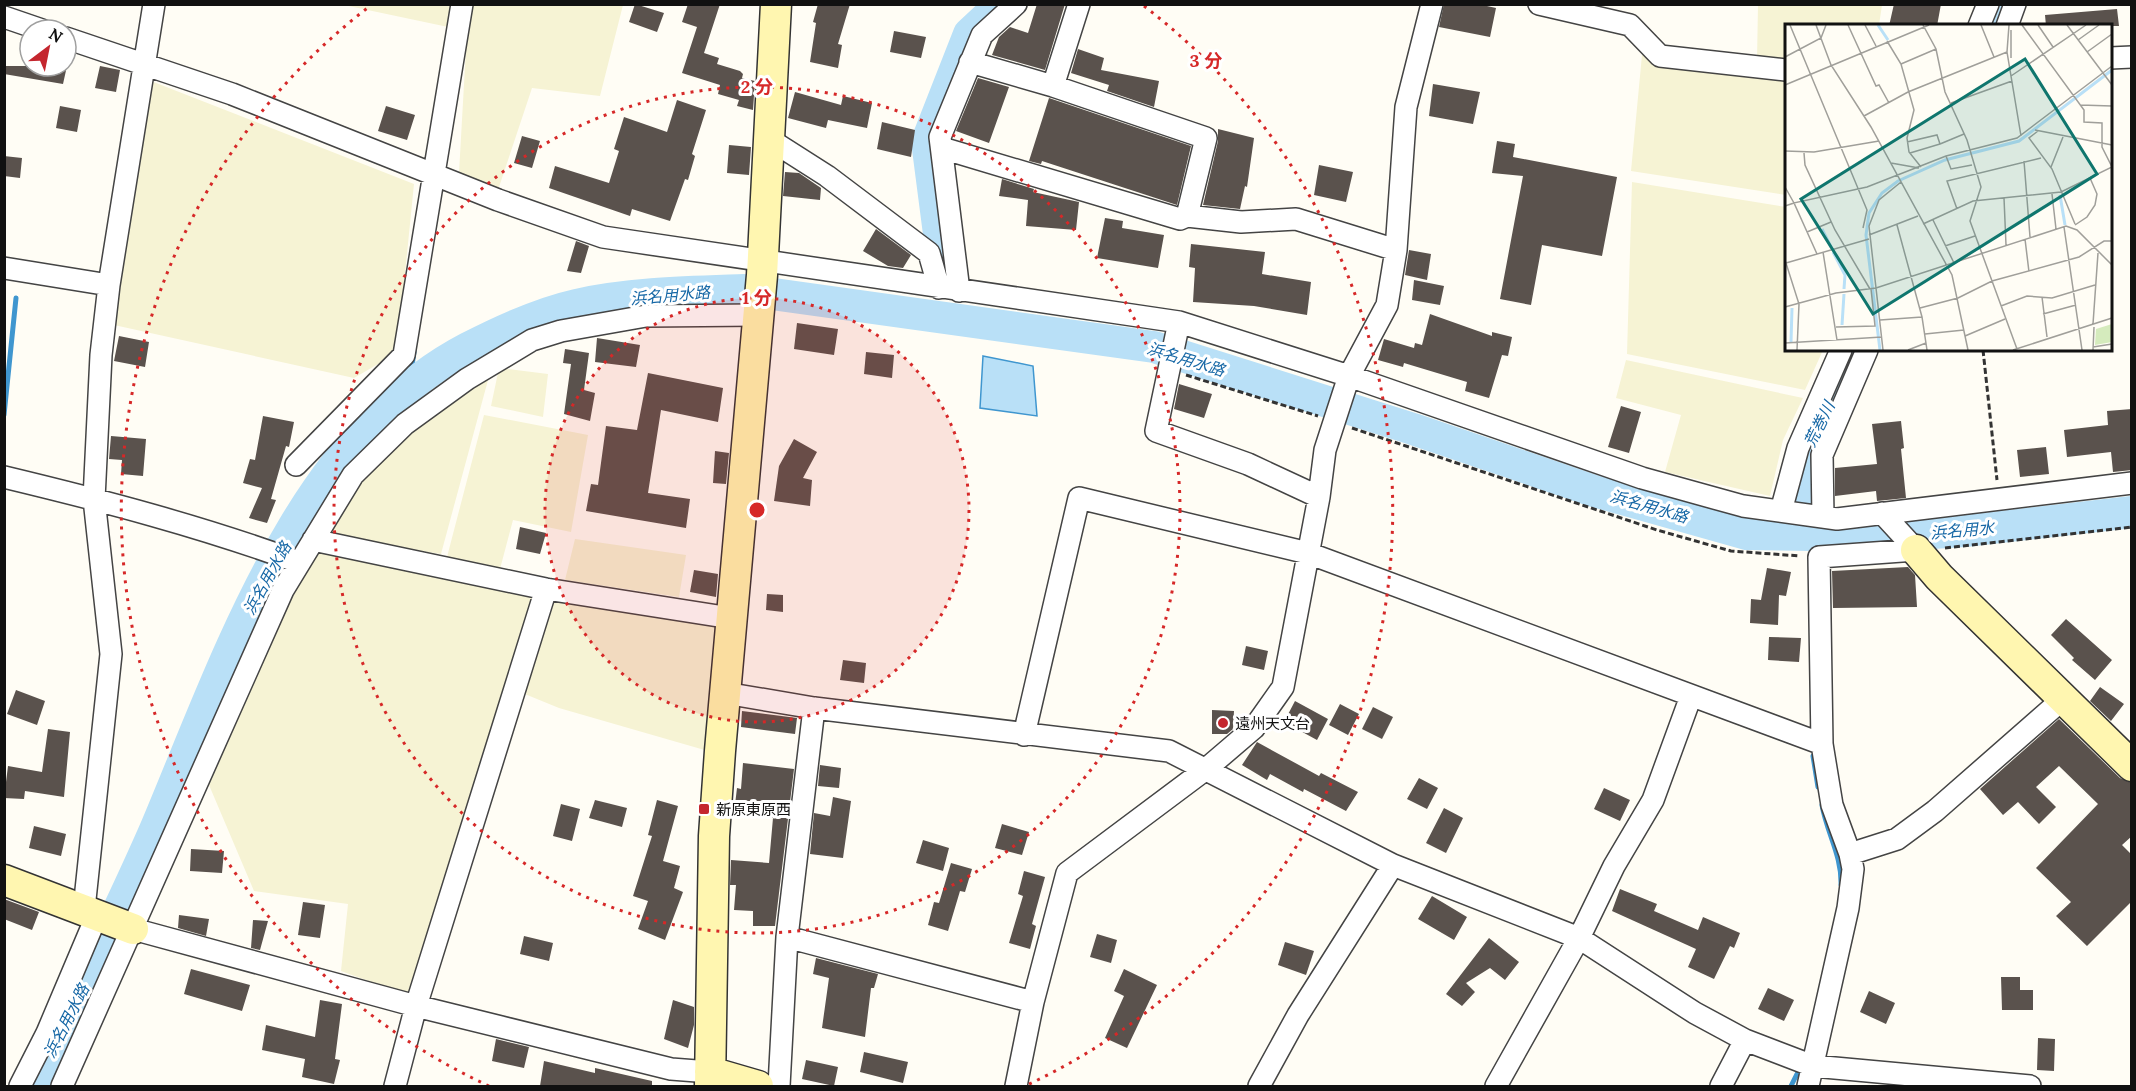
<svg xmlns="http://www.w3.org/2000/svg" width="2136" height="1091" viewBox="0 0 2136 1091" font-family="Lora,'Noto Sans JP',serif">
<rect width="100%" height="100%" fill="#fffdf5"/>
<path fill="#f6f3d4" d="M344,5H623L600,96L532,88L498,190L459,173L467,31Z
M1758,5H1882L1879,25L1786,26V66L1757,60Z
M1642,55L1786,71V195L1631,171Z
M151,81L414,184L397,353L354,378L114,325Z
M1632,182L1786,207V350H1823L1805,390L1627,354Z
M1626,360L1803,398L1783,440L1770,496L1665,472L1681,415L1616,398Z
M499,368L548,374L543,417L491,406Z
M491,369L441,554L324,536L361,476L416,424Z
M484,415L588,435L571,532L513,520L500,569L447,557Z
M575,539L686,555L679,597L565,580Z
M313,540L720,625L708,751L559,708L515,690L410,996L341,971L348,904L254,891L209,785Z"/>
<path fill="#b9e0f7" stroke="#3f96cf" stroke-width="1.5" d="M992,5H1012L981,32L972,23Z
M983,356L1033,366L1037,416L980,408Z"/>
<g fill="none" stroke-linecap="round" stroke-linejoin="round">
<path stroke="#3f96cf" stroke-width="5" d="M409,387L414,352
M4,415L16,298
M1814,553L1815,537
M1813,756L1818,787
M1822,805C1827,833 1842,856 1841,885
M1791,1086L1798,1072"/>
<path stroke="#b9e0f7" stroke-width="32" d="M1994,26L2002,4
M945,280L927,141L969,34L1001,4
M1797,502L1805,452L1855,350
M33,1086C75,1001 117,917 155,830C225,665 299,436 468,348C501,331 540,313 576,305C630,293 688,292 744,290L1154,347L1413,429L1594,491L1747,534L1882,536L1965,531L2132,512"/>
</g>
<path fill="#5a524d" d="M635,4L664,13L657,32L629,22Z
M688,4H720L704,53L719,58L717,64L740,71L743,74L742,78L755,81L753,110L737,106L739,100L718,94L720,85L682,73L697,27L682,22Z
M818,4H850L838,44L842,45L838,68L810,62L816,23L813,22Z
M1037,4H1065L1045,70L992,55L999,37L1010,27L1028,33Z
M1444,4H1478L1496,8L1490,37L1439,27Z
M1894,4H1941L1937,26H1889Z
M2117,9L2119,26H2046L2045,15Z
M894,31L926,37L921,58L890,52Z
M1078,49L1104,58L1101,70L1159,81L1154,107L1107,91L1109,85L1071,73Z
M4,66H67L63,84L4,74Z
M100,66L120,70L116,92L95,88Z
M978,78L1009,87L989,143L956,131Z
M1433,84L1480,92L1473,124L1429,116Z
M795,92L841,105L843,96L872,103L867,128L828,120L826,128L788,118Z
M1049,98L1191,146L1177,205L1042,161L1041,164L1029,161Z
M677,100L706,110L692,154L695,156L688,180L685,179L670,221L632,209L630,216L549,188L555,166L609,183L619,151L614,149L624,117L667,132Z
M60,106L81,110L77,132L56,128Z
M386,106L415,115L407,140L378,131Z
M882,122L915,130L911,157L877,149Z
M1218,129L1254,138L1247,187L1245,186L1240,209L1203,205L1218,141Z
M522,136L540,141L532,168L514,163Z
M1497,141L1515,144L1513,157L1617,177L1602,256L1542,245L1531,305L1500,299L1523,176L1492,173Z
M729,145L751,147L749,175L727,173Z
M4,156L22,158L20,178L4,176Z
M1319,165L1353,172L1346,202L1314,195Z
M785,172L799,173L821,188L820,200L783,196Z
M1002,179L1034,189L1033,192L1079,202L1076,230L1026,226L1028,200L999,196Z
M1105,218L1123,221L1122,228L1164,235L1158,268L1097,258Z
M876,229L911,255L903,268L888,266L863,251Z
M576,241L589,246L581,273L567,271Z
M1191,244L1265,252L1262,274L1311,282L1307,315L1254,306L1193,302L1195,268L1189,267Z
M1409,250L1431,254L1427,280L1405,275Z
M1414,280L1444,286L1440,305L1412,300Z
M1430,314L1492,336V332L1512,337L1508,356L1502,355L1489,398L1465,391L1467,382L1404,363L1403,367L1378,360L1384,339L1414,348L1415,343L1422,345Z
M797,323L838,329L834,355L794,349Z
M119,336L149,342L145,367L114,361Z
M597,338L640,345L636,367L595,362Z
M565,349L589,353L584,390L595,393L590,421L564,414L571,364L563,363Z
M866,352L894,355L892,378L864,374Z
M648,373L723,388L718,422L661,410L648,493L690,499L686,528L586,511L591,484L598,485L606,426L637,430Z
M1179,384L1212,394L1204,418L1174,409Z
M1621,406L1641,412L1629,453L1608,447Z
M2132,409V470L2113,472L2111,452L2067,457L2064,430L2108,425L2107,411Z
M263,416L294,422L289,447L286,446L271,499L276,500L267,523L249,518L262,488L243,483L250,459L255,460Z
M1901,421L1904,448L1901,449L1906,498L1877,501L1876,491L1835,496V468L1877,464L1872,424Z
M111,436L146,439L143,476L121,474L122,460L109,459Z
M794,439L817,452L803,478L812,480L810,506L774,501L779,466Z
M2046,447L2049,474L2020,477L2017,450Z
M715,451L729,453L726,484L713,483Z
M520,527L546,533L540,554L516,549Z
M1908,567L1915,575L1917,607L1833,608L1832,571Z
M1767,568L1791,572L1786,596L1779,595L1778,625L1750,623L1751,599L1761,600Z
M694,570L718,574L716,597L690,592Z
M767,594L783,595V612L766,610Z
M2066,619L2112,660L2095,680L2072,660L2074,658L2051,635Z
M1769,637L1801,638L1799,662L1768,660Z
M1246,646L1268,651L1264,670L1242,665Z
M843,660L866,663L864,683L840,680Z
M2100,687L2124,704L2111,721L2090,701Z
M16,690L45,701L37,725L7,714Z
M1295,701L1328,719L1317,740L1284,722Z
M1340,704L1359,714L1348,735L1329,725Z
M1373,707L1393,717L1382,739L1362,729Z
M1212,710L1234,711L1233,729L1227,734H1212Z
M742,711L797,718L795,734L741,727Z
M2059,719L2120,778L2132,783V836L2122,845L2132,855V901L2087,946L2056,916L2071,902L2036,868L2098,804L2059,766L2036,787L2056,807L2039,824L2018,802L2003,815L1980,789Z
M48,729L70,732L64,797L25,791L24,799L4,798L8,766L42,772Z
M1257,742L1319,776L1321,773L1358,792L1346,811L1304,789L1303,792L1270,774L1267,780L1242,765Z
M743,763L794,769L775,926H753V911L734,910L736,885H730L731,860L769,863L773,818L734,813L737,788L741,789Z
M820,765L841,768L839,788L818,786Z
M1419,778L1438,788L1427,809L1407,799Z
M1604,788L1630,800L1620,821L1594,809Z
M833,797L851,801L843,858L810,854L814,813L830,816Z
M595,800L627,808L622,827L589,818Z
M657,800L678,806L663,861L680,866L674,888L683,892L665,940L638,929L648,901L633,896L652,836L648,835Z
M561,804L580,809L572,841L553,836Z
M1444,808L1463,818L1446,853L1426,843Z
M1002,824L1029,832L1022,855L995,848Z
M34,826L66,834L61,856L29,848Z
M923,840L949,848L943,871L916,863Z
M191,849L224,851L222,873L190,871Z
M951,863L972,869L965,892L960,891L948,931L928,925L934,902L939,903Z
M1024,871L1045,877L1032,924L1036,926L1030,949L1009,943L1023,896L1018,894Z
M1620,889L1657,904L1654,911L1698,930L1703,917L1740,933L1734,948L1730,946L1714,979L1688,967L1696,949L1612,911Z
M1432,896L1467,917L1454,940L1418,919Z
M4,899L39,912L32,930L4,919Z
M303,902L325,905L320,938L298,935Z
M179,915L209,919L206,936L178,928Z
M253,920L268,921L260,950L251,948Z
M1097,934L1117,940L1111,963L1090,957Z
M524,936L553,943L549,961L520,954Z
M1489,938L1519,962L1505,980L1490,968L1466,983L1475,992L1462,1006L1446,994Z
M1285,942L1314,951L1306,975L1278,965Z
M816,958L878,974L874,988H871L865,1037L822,1028L829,978L813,974Z
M191,969L250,985L242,1011L184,994Z
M1124,969L1157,985L1127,1048L1105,1038L1124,996L1114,991Z
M2001,977H2020V990H2033V1010H2002Z
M1768,988L1794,1000L1784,1021L1758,1009Z
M1869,991L1895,1003L1886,1024L1860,1012Z
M320,1000L342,1004L335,1059L340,1060L334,1084L302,1077L305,1059L262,1050L266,1025L315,1037Z
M673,1000L694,1007V1025L688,1048L664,1039Z
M2038,1038L2055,1039L2054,1071L2037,1070Z
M496,1039L529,1047L524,1068L492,1061Z
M864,1052L908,1062L903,1083L860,1072Z
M806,1060L838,1067L834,1086L802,1079Z
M544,1061L595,1073V1068L652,1081V1086H540Z"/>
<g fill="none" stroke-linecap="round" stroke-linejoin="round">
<g stroke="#444" stroke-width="24">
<path id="street" d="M1539,4L1630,25L1660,56L1786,70
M4,17L42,30
M1979,26L1988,4
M2007,26L2015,4
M66,38L232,94L498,200L603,237L1179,322L1349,376L1642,478L1743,506L1837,519L2132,483
M2110,58L2132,57
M1053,86L1079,4
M769,139L827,176L929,253L939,288
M942,148L1180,219L1187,216L1206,138L1053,86L970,62
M1187,216L1241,222L1296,219L1396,250
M4,268L109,285
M959,291L940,137L982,35L1016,4
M1179,322L1156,431L1248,464L1319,497
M296,465L404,355L462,4
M4,477C104,501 203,527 298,562
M1781,511L1798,448L1841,350
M1882,513L1916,550
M1823,517L1822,455L1867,350
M313,540L546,589L731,618
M725,693L814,708L1169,751L1393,865L1579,938L1695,1013L1745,1040L1813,1066L2030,1086
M1024,735L1079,498L1308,553L1822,744
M1850,854L1897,839L1935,811L2064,698
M84,909L111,654L94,499L101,355L109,285L154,4
M133,929L416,1006L671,1069L710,1072
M787,937L1033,1002
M20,1086L47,1033L97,915
M62,1086L283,590L353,475L405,424L467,379L532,340L561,331L646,316L758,315
M395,1086L416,1006L546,589
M779,1086L787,937L814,708
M1016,1086L1033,1002L1067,873L1206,769L1254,728L1283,687L1319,497L1325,450L1349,376L1387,305L1396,250L1406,107L1432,4
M1259,1086L1298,1015L1393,865
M1496,1086L1579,938L1614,866L1653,800L1691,696
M1721,1086L1745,1040
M1808,1086L1848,908L1853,869L1850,854L1832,805L1822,744L1819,557L1916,550"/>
</g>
<g stroke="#333" stroke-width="33">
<path id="secondary" d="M1916,550L1939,577L2132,766
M4,880L133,929
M710,1072L758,1086
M710,1086L714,836L720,751L762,275L776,4"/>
</g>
<path stroke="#333" stroke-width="3" stroke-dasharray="6 3" stroke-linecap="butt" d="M1983,350L1997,480
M1186,375L1318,416
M1352,428L1657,530L1731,551L1800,556
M1945,548L2132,527"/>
<use href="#street" stroke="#fff" stroke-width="21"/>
<use href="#secondary" stroke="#fff6b0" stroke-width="30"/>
</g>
<circle cx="757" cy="510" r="212" fill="#d62828" fill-opacity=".12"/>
<g fill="none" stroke="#d62828" stroke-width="3" stroke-dasharray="3 6">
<circle cx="757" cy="510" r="212"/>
<circle cx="757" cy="510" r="423"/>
<path d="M489 1086A635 635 0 0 1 370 6M1144 6A635 635 0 0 1 1025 1086"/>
</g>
<g fill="#c4262e" stroke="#fff" stroke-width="2">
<circle cx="1223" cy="723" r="6"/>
<rect x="698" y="803" width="12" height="12" rx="3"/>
</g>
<g text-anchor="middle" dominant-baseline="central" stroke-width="6" stroke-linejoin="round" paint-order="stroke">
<g font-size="15" fill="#111" stroke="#fff" text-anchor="start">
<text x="1235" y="723">遠州天文台</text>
<text x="716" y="809">新原東原西</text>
</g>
<g font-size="16" font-style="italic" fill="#1768a6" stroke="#fff">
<text transform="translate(670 295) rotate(-5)">浜名用水路</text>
<text transform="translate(1186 359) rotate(17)">浜名用水路</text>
<text transform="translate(1819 424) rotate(-64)">荒巻川</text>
<text transform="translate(1649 506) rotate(16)">浜名用水路</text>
<text transform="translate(1962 530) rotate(-5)">浜名用水</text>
<text transform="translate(267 578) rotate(-61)">浜名用水路</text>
<text transform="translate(66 1021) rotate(-63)">浜名用水路</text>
</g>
</g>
<g transform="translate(1785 24)">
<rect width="327" height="327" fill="#fffdf5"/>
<path d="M327,300V318L310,321L311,305Z" fill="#d5ebbd"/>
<path fill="none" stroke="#b9e0f7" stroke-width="3" d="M93,1L103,16M275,171L280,201M37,205L46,223M48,228L60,251L59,265M57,301L59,270M6,318L7,284M95,326L81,211L84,189L97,169L113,157L160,136L234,117L327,46"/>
<path fill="none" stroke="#a09f9a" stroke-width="1.5" d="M5,1L82,186L78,204M31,1L46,41L86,103L167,251L183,326M63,1L91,62L94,61L104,79M80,1L91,22M138,1L151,25L160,68L182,116L196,163L185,197L232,325M196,1L209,33M224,1L222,28L236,112M253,1L268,23M282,1L327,61M226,6V34M293,16L314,1M102,17L116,40L129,86L122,114L124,128L136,143M302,28L327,10M0,33L36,14L41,1M116,40L151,25M226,52L301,1M0,61L144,1M166,79L227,57M295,81L327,82M79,92L123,68L222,28M250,106L327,121M253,107L244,114L267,145L290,200M122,118L152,111L155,120L125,129M155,120L179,110M0,127L29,128L94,117M19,129L20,141L50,206L85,265M161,132L166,145L187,141M239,137L245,213M106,139L134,144M266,143L278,113M0,163L9,179L82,163L161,132L232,114L327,42M267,170L271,205M219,174L221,221M0,182L9,179L32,230M172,185L162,157L256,134M148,196L169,239M138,200L188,177L276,168L327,143L317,123V99L299,98V86L237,1M112,201L137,293L142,326M290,201L302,193L310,181L312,170L305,154M279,203L297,326M22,208L46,198M84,211L133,192M240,215L244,248M160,222L190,212M38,228L52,316M0,236L14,280L12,326M1,239L84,215M257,273L262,313M216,282L242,272L267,274L310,261M0,283L51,269L91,264L281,202L292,206L327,241M135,284L173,274L207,257L294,233L319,217H327M258,290L291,281M95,296L137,293M308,300L313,229M51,303L90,302L86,265M140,310L179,306M180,312L220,295M0,319L97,313M308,323L327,320M98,326L84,202L94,176L116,158M123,326L141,319M228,326L327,294M308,326L309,303"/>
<path fill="#0f766e" fill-opacity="0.15" stroke="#0f766e" stroke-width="3" d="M240,35L312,150L88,290L16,175Z"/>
<rect width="327" height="327" fill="none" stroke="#111" stroke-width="3"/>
</g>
<circle cx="757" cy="510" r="9" fill="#d62828" stroke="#fff" stroke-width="3"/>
<g font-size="18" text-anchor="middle" font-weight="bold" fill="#d62828" stroke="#fff" stroke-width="6" stroke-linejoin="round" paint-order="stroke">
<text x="1206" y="67">3 分</text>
<text x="757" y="93">2 分</text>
<text x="757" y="304">1 分</text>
</g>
<rect width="2136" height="1091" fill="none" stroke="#111111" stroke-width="12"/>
<g transform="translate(48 48) rotate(32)"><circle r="28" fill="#ffffff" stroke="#a0a0a0" stroke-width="1.5"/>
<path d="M0-4.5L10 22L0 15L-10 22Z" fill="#c4262e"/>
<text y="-9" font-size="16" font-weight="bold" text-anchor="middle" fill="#111111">N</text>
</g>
</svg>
